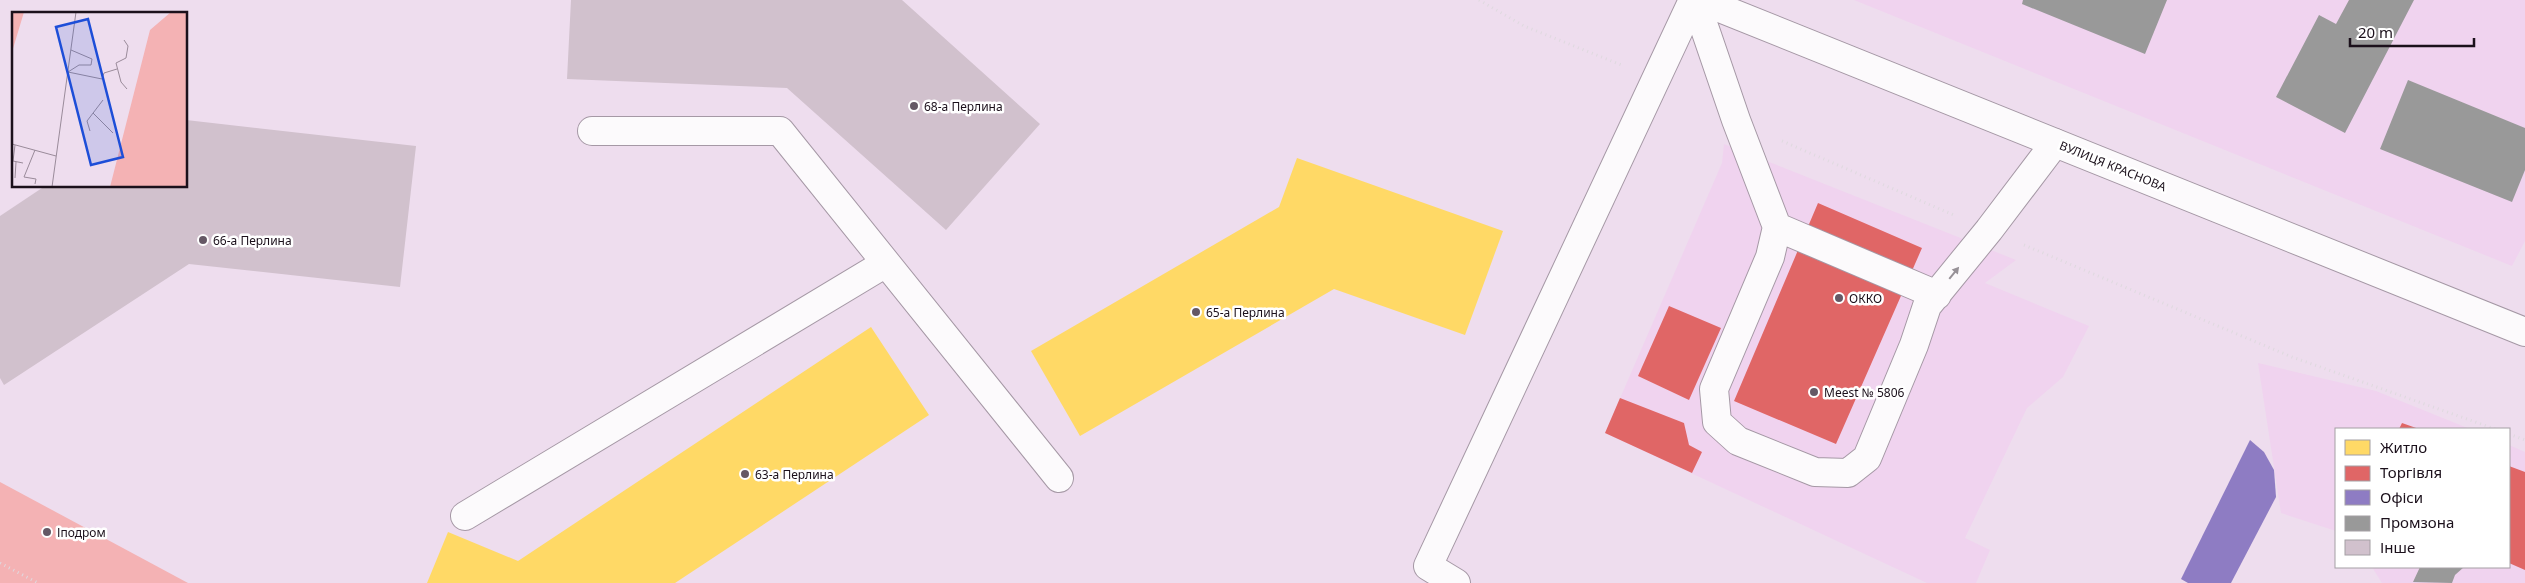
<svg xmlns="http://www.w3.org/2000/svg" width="2525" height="583" viewBox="0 0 2525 583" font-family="'Noto Sans',sans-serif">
<rect width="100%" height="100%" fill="#ede"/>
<path fill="#f0d3ef" d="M1854,0H2525V241L2512,266Z
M1724,144L2016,260L1985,283L2089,326L2063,377L2027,408L1965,538L1990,550L1976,583H1927L1605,433L1722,163Z
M2258,363L2376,391L2470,429H2336V531L2281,513Z
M2509,445L2525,452V583H2382L2372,567H2509Z"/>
<path fill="#f4b2b4" d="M0,482L188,583H0Z"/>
<path fill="#ffd966" d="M1297,158L1503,231L1465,335L1334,289L1080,436L1031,351L1279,207Z
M871,327L929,415L675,583H427L448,532L518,561Z"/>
<path fill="#e06666" d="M1818,203L1922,248L1836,444L1734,401Z
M1669,306L1721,328L1689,400L1638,376Z
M1620,398L1684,423L1689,445L1702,452L1692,473L1605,433Z
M2402,423L2419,429H2399Z
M2509,466L2525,472V570L2509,563Z"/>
<path fill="#8e7cc3" d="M2250,440L2264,452L2274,470L2276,497L2231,583H2188L2181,579Z"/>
<path fill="#999" d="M2023,0H2167L2145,54L2022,4Z
M2349,0H2414L2345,133L2276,97L2319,15L2336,24Z
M2408,80L2525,128V170L2512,202L2380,149Z
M2420,567H2464L2455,575L2452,583L2413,582Z"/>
<path fill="#d1c1cd" d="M571,0H902L1040,124L946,230L787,88L567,79Z
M186,120L416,146L400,287L189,264L4,385L0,378V216L45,186H186Z"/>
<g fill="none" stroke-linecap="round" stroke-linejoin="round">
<g stroke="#a598a5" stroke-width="30">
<path id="minor" d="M1695,0L1736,120L1777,227L1770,257L1714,389L1717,422L1738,441L1815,472L1848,473L1867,458L1914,345L1927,306L1989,230L2055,143
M592,131H780L1059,478
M1777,227L1937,295
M465,516L886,263
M1456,583L1428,566L1693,0"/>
</g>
<g stroke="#a598a5" stroke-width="30">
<path id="major" d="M1700,0L2525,332"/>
</g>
<path stroke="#dfd9df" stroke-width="3" stroke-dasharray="1 4" stroke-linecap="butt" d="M1479,0L1524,26L1624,66
M1782,141L1956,216
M2024,245L2292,357L2495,429
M2509,434L2525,440
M0,563L38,583"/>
<use href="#minor" stroke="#fcfafc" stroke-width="28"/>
<use href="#major" stroke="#fcfafc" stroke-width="28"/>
</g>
<defs><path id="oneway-solid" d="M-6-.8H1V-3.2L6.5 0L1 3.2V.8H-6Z" transform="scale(1.25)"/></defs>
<use fill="#979197" href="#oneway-solid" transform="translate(1954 273) rotate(-51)"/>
<g fill="#655865" stroke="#fff" stroke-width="2">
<circle cx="914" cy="106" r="5"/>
<circle cx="203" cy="240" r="5"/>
<circle cx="1839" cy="298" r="5"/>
<circle cx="1196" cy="312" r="5"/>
<circle cx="1814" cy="392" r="5"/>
<circle cx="745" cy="474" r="5"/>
<circle cx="47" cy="532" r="5"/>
</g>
<g text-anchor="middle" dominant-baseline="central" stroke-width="5" stroke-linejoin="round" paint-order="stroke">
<g font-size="12" fill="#1b101b" stroke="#fff" text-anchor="start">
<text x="924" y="106">68-а Перлина</text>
<text x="213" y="240">66-а Перлина</text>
<text x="1849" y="298">ОККО</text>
<text x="1206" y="312">65-а Перлина</text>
<text x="1824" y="392">Meest № 5806</text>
<text x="755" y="474">63-а Перлина</text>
<text x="57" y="532">Іподром</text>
</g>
<g font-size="12" fill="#1b101b" stroke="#fff">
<text transform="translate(2113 166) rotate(22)">ВУЛИЦЯ КРАСНОВА</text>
</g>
</g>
<g transform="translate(12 12)">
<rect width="175" height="175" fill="#ede"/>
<path d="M0,0H12L0,40ZM159,0H175V175H98L138,18Z" fill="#f4b2b4"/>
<path fill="none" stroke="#9a8b9a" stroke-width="1" d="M112,28L116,34L114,46L104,51L109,70L115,77M56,60L67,53H79L80,47L59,38M56,60L90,67L92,61L105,57M81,101L101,121M78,119L75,109L91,88M0,132L44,144M3,133L1,149L11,151M23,138L12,165L24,167L23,172M3,166L4,150M40,175L64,0"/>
<path fill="#1d4ed8" fill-opacity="0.15" stroke="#1d4ed8" stroke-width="2.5" d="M76,7L111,145L79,153L44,15Z"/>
<rect width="175" height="175" fill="none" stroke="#1b101b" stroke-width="2.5"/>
</g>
<rect x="2335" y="428" width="175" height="140" fill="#ffffff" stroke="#a49fa4"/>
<rect x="2345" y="440" width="25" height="15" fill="#ffd966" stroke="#a49fa4"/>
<text x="2380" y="453" font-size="15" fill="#1b101b">Житло</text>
<rect x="2345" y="466" width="25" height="15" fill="#e06666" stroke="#a49fa4"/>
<text x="2380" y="478" font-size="15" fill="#1b101b">Торгівля</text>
<rect x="2345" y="490" width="25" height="15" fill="#8e7cc3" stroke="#a49fa4"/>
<text x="2380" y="503" font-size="15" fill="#1b101b">Офіси</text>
<rect x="2345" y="516" width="25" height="15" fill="#999999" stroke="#a49fa4"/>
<text x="2380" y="528" font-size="15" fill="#1b101b">Промзона</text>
<rect x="2345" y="540" width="25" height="15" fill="#d1c1cd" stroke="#a49fa4"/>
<text x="2380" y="553" font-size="15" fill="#1b101b">Інше</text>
<path d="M2350 38v8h124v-8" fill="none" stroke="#1b101b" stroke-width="2.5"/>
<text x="2358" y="38" font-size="15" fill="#1b101b" stroke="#ffffff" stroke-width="4" paint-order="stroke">20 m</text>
</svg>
